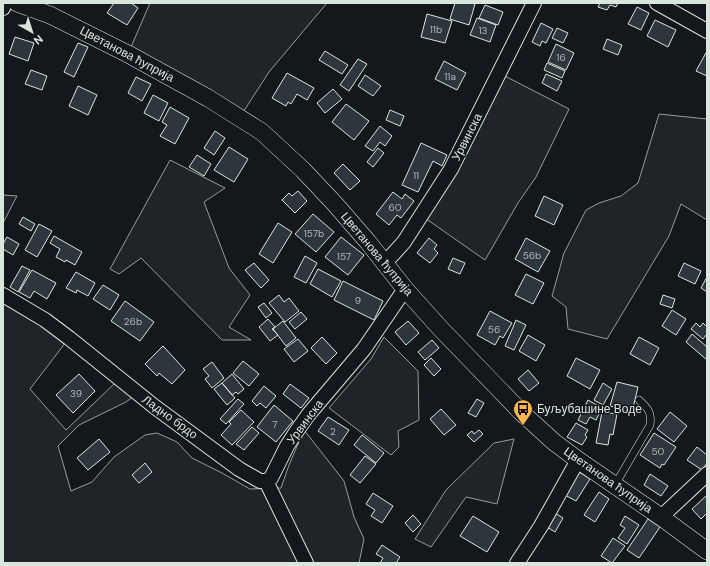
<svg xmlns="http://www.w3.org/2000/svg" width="710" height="566" viewBox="0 0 710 566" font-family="'DM Sans',sans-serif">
<rect width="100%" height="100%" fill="#14181c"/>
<path fill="#202428" stroke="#939e99" d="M150,3H327L269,72L240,117L128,54Z
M499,73L569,109L536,177L518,203L485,260L422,216Z
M659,114L707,119V220L681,204L669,236L607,339L568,329L566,307L552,296L564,253L586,210L599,203L621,196L638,183Z
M170,160L225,188L204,202L229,268L250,295L229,327L251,340H222L141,258L119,274L110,269Z
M3,195L17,196L3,223Z
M3,295L69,338L30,389L66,430L115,383L134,396L126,402L79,425L58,446L71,491L92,482L114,457L145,435L157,433L177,442L192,458L222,473L250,489L281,488L289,465L304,430L344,481L354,517L364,539L359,563H3Z
M384,337L418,371L419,420L398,431L399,447L391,455L329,408L371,359Z
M514,439L497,504L466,497L431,547L415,539L446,490L494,443Z"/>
<path fill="#2c363c" stroke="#d8e6dc" d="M114,3H131L138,8L127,25L107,13Z
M455,3H470L475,4L469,25L450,19Z
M600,3H618L616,7L610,5L607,10L598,7Z
M485,5L503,12L498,25L479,18Z
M637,7L649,13L641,30L628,24Z
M427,14L452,21L445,43L421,37Z
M477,18L496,25L490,42L470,35Z
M655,20L676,30L668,47L647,36Z
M541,23L553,29L546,43L542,41L540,46L532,42Z
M557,28L568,33L563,43L552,38Z
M15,37L34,43L28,61L9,54Z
M607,39L622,45L618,55L603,49Z
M78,43L88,47L74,77L64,72Z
M556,44L574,53L566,70L548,62Z
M325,51L348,65L342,74L319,60Z
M707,51V76L696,71Z
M358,59L367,64L349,91L340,85Z
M444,61L466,73L457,90L435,79Z
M547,63L565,71L562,78L544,70Z
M31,70L47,76L42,90L25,84Z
M287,73L314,88L307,100L297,94L291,104L288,102L286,106L272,98Z
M546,74L562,81L557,91L542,83Z
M365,75L381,86L373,96L358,86Z
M136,77L151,84L142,101L128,93Z
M78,86L97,95L88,115L69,106Z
M333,89L342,99L325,113L317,103Z
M153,95L168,103L159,121L144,113Z
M346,104L369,121L354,140L332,122Z
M170,107L189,118L175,144L160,136L167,125L162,122Z
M390,110L404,116L400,126L386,120Z
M380,126L392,136L385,146L380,142L373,151L365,146Z
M215,131L225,138L214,155L204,148Z
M421,143L447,155L442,166L433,161L418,192L402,185Z
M229,147L248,159L234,182L214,170Z
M378,148L384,153L373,167L367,162Z
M197,155L211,164L204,176L189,167Z
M343,164L360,181L350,190L334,173Z
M298,191L307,201L295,213L282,200L289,193L292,196Z
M393,192L402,199L405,194L414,201L401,218L397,215L389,225L376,214Z
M544,196L563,205L554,225L535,216Z
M313,214L334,232L316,252L295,234Z
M23,217L35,224L31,231L19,224Z
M278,223L292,232L273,263L259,254Z
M39,224L52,231L37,257L25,250Z
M54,236L82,252L75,265L66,260L65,262L56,257L60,249L50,243Z
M7,237L19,244L13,255L3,249V244Z
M341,237L364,255L348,275L325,257Z
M429,238L437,245L434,249L438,253L430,263L417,253Z
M526,238L550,251L538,272L515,259Z
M305,256L317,263L306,283L294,277Z
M453,258L465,263L460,274L448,269Z
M254,263L269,280L261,288L245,270Z
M684,263L701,271L695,284L678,276Z
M22,266L30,270L18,292L10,287Z
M318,269L341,281L332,297L310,284Z
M32,270L56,283L47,299L34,291L30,298L19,292Z
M76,272L95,283L88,296L77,290L76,293L66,288Z
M526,274L544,283L533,304L515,295Z
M707,277V292L701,288Z
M343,281L383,301L374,320L334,300Z
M103,285L119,295L110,310L93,299Z
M279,295L284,302L289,298L299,311L285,322L269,303Z
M663,295L675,299L672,308L660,304Z
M125,301L154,322L140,341L111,321Z
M264,303L272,313L266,318L258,307Z
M672,310L686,319L676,335L662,326Z
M490,311L512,323L503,338L500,336L495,345L477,335Z
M301,312L307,319L295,329L289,322Z
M268,319L275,327L272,329L278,335L270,341L259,327Z
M516,320L526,325L514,350L505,346Z
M283,321L296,338L286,346L273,329Z
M408,321L419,333L406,345L395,332Z
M696,323L700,327L703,323L707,327V334L703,339L691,329Z
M692,334L707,347V360L686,342Z
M528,335L545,345L536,361L519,351Z
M322,337L337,353L326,364L311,348Z
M639,337L659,348L650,365L630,354Z
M298,339L308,351L294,362L284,349Z
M432,340L439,348L425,360L418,352Z
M163,346L185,370L172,384L159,373L157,376L145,364Z
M431,358L441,369L434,376L424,365Z
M576,358L600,370L590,389L567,376Z
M243,361L259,374L249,386L233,373Z
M212,362L224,378L212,388L205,379L209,376L203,369Z
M528,370L539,383L529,391L518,379Z
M79,374L95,391L73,413L56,395Z
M232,374L244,389L238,394L236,392L232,395L222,383Z
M617,382L638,387L632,412L610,406Z
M222,383L235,398L227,405L214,389Z
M603,383L612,389L603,405L594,400Z
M290,384L309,398L301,408L283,394Z
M264,386L276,396L266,408L260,403L257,406L252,401Z
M238,399L244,404L226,424L220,419Z
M477,399L484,403L476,417L468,413Z
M588,400L602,408L596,420L590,417L586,424L578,420Z
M274,405L293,421L276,442L257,427Z
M441,409L456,425L444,435L430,419Z
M241,410L254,422L232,445L221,435L231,424L229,422Z
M602,412L617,414L613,435L610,434L608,445L596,443Z
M670,412L687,426L674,442L657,429Z
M328,417L349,430L339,445L318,431Z
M576,423L588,430L585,435L587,437L582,445L567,437Z
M252,427L259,433L244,450L236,444Z
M479,430L483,434L474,442L467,435L472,431L474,434Z
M654,433L676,447L664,465L662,464L660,468L640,455Z
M362,435L384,453L376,463L354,445Z
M99,439L110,452L88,470L77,458Z
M697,447L707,455V463L702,470L687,460Z
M365,456L376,464L360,483L350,475Z
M145,463L152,472L139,483L132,475Z
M579,472L590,479L576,501L565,495Z
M650,474L668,486L661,496L644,485Z
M599,492L609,499L595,522L584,515Z
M373,493L393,506L382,523L371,516L375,510L366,504Z
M707,495V513L701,519L692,509Z
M555,513L563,518L555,532L547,527Z
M413,515L421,524L413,532L405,523Z
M473,516L499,532L487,552L460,536Z
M625,516L639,525L627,544L618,538L625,528L620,525Z
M648,519L660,527L639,558L627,550Z
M613,538L625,546L612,563L601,556Z
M382,545L400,557L396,563H380L383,558L376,554Z"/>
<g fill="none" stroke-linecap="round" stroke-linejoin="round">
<g stroke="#d8e6dc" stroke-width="8">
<path id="service" d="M615,485L650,425C652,413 648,408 639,400"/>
</g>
<g stroke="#d8e6dc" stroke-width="16">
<path id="minor" d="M657,3L707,31
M3,8L5,3
M385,263L404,242L451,169L534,3
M3,295L45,320L69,338L155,407L239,469L260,481H266L306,563
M266,481L271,478L287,446L296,432L308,415L364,349L405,289
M661,517L707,474
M517,563L541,526L578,460"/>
</g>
<g stroke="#d8e6dc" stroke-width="18">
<path id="tertiary" d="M17,3L50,15L128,54L208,98L262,132L303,170L335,204L368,242L405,289L440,328L521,412L554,442L578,460L661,517L707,551"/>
</g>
<use href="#service" stroke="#14181c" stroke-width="7"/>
<use href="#minor" stroke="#14181c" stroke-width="14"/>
<use href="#tertiary" stroke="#14181c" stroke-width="17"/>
</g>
<defs>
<g id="bus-pin" transform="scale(1)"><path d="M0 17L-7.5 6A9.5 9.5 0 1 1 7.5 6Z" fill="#ffb74d" stroke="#14181c"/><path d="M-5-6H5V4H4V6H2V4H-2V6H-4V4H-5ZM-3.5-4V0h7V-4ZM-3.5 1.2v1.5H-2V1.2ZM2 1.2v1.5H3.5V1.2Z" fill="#111"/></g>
</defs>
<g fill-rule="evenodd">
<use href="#bus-pin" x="523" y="409"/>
</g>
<g text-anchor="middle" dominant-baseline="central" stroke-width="3" stroke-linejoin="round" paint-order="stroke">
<g font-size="10" fill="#adbab4">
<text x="436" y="29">11b</text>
<text x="483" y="30">13</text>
<text x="561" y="57">16</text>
<text x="450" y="76">11a</text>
<text x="416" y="175">11</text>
<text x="395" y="207">60</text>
<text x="314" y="233">157b</text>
<text x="532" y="255">56b</text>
<text x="344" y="256">157</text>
<text x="358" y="300">9</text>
<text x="133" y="321">26b</text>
<text x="494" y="329">56</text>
<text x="76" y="393">39</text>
<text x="275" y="424">7</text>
<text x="333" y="431">2</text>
<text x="658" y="451">50</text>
</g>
<g font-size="12" fill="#d8e6dc" stroke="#14181c">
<text transform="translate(127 54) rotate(28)">Цветанова ћуприја</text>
<text transform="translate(467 137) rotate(-63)">Урвинска</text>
<text transform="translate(377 254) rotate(50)">Цветанова ћуприја</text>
<text transform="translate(170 417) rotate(36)">Ладно брдо</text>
<text transform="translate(305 422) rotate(-53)">Урвинска</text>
<text transform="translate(608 480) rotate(35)">Цветанова ћуприја</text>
</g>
<g font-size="12" fill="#d8e6dc" stroke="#14181c" text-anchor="start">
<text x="537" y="409">Буљубашине Воде</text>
</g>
</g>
<rect width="710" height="566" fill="none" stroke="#d8e6dc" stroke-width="8"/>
<g transform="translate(32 32) rotate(141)" stroke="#14181c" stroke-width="3" paint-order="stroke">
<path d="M0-3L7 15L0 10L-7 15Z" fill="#d8e6dc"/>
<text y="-6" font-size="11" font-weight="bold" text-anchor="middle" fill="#d8e6dc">N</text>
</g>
</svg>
